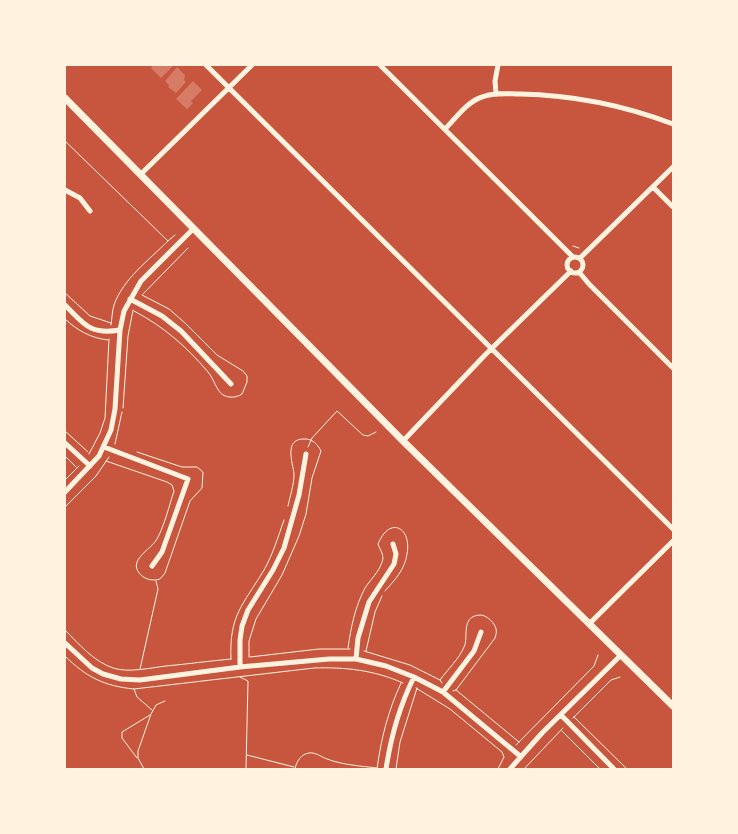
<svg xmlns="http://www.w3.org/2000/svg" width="738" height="834" viewBox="0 0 738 834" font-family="Karla,sans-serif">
<rect width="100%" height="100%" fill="#c8553d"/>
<path fill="#d67c66" d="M153,65H174L161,78L151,68Z
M177,67L185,75L184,80L186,82L176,93L168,87L169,85L165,81Z
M193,81L202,90L191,101L193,103L187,109L176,99Z"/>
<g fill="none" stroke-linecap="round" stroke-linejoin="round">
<path stroke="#fff3e0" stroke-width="1" d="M65,141L168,241L175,235
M573,246L579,248
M65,293L90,316L111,323
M143,294L188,248
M134,311C163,326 187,347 208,372C214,379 216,390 223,395C229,398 236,398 242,394L247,382V376L243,371L217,355L185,323L169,309L142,295
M65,319C78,331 91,338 108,340
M111,325C112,319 112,311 114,305C123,279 149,260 168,241
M123,408L128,336L133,310
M65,431L88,452
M115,444L122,412
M308,447L312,438L337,411L363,435L368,436L376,432
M89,454L100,433L105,418L109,339
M65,456L76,467
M106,461L167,482L172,485L174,491C169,506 165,524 157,539C151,550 125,561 142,576C147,580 154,581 160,579L165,573L190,501L202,488L203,472L197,467H182L137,452
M65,480L79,466
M65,507L96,476L109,457
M65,630C79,644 93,661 113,668C129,673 149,668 166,666C188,664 209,661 231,659
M348,648C351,627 355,607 365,588C370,580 379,572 382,562C385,556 380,550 378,544C390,515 412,528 407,554C405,569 395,580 385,591
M364,651L410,665L440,680
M366,651L375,612L382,596
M65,656C86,677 104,686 134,689L314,668C345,667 374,670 403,683
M249,657V641L256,619L282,575L299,536L306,514L312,478L321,451C318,445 313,439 305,439C283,438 293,463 294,474C294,485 290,496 288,506
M250,657L319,649H350
M231,659C229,615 243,605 264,570C273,554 278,537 284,520
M140,669L158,589L156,581
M240,677L248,681L246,769
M442,683L440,680C448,669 459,659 464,647C469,638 460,616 480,615C485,615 490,619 493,623C497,628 497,632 495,638L456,690
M416,688L450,709L502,752L504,757L498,769
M134,689L137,697L152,710
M453,691L456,690L519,742
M574,717L627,769
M573,718L611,680L620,677
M562,731L600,769
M516,745L594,666L598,655
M247,755L294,767
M137,758L122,738V732L150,715
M144,769L138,758V751L151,714L156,705L165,701
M295,769C296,762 301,754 309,753C316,752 321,757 327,759C343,765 361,766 377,768
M377,769C381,739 388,711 401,683
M396,769L400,742L417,688
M524,769L563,728"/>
<path stroke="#fff3e0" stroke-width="5" d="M206,65L673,529
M380,65L573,257
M496,94L495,81L498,65
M445,129C455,119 468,101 482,97C494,92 508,94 520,94C573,95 623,105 673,124
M141,174L252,65
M653,187L673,207
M65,190L80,198L90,211
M567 265a8 8 0 1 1 16 0a8 8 0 1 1-16 0Z
M580,258L673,167
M579,272L589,284L673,368
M130,299L162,316L181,331L231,384
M65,305C85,325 90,335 120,330
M403,441L485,355L571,271
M65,443L90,466
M104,447L188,479L162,552L152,566
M65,492L99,456L111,430L115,409L120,330L124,311L141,281L194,228
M590,623L673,541
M65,643L92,668L103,674L121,679L140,680L240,667L329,659H356L386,666L414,677L443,692L520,756
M356,659L358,638L369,602L394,564L396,554L393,544
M240,667V640L242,626L248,610L273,570L284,548L299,495L306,454
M443,692L474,651L481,632
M561,715L614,769
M386,769C391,736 399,707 414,677
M510,769L542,733L621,655"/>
<path stroke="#fff3e0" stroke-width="7" d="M65,98L403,441L673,706"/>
</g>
<rect width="738" height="834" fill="none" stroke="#fff3e0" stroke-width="132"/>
</svg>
